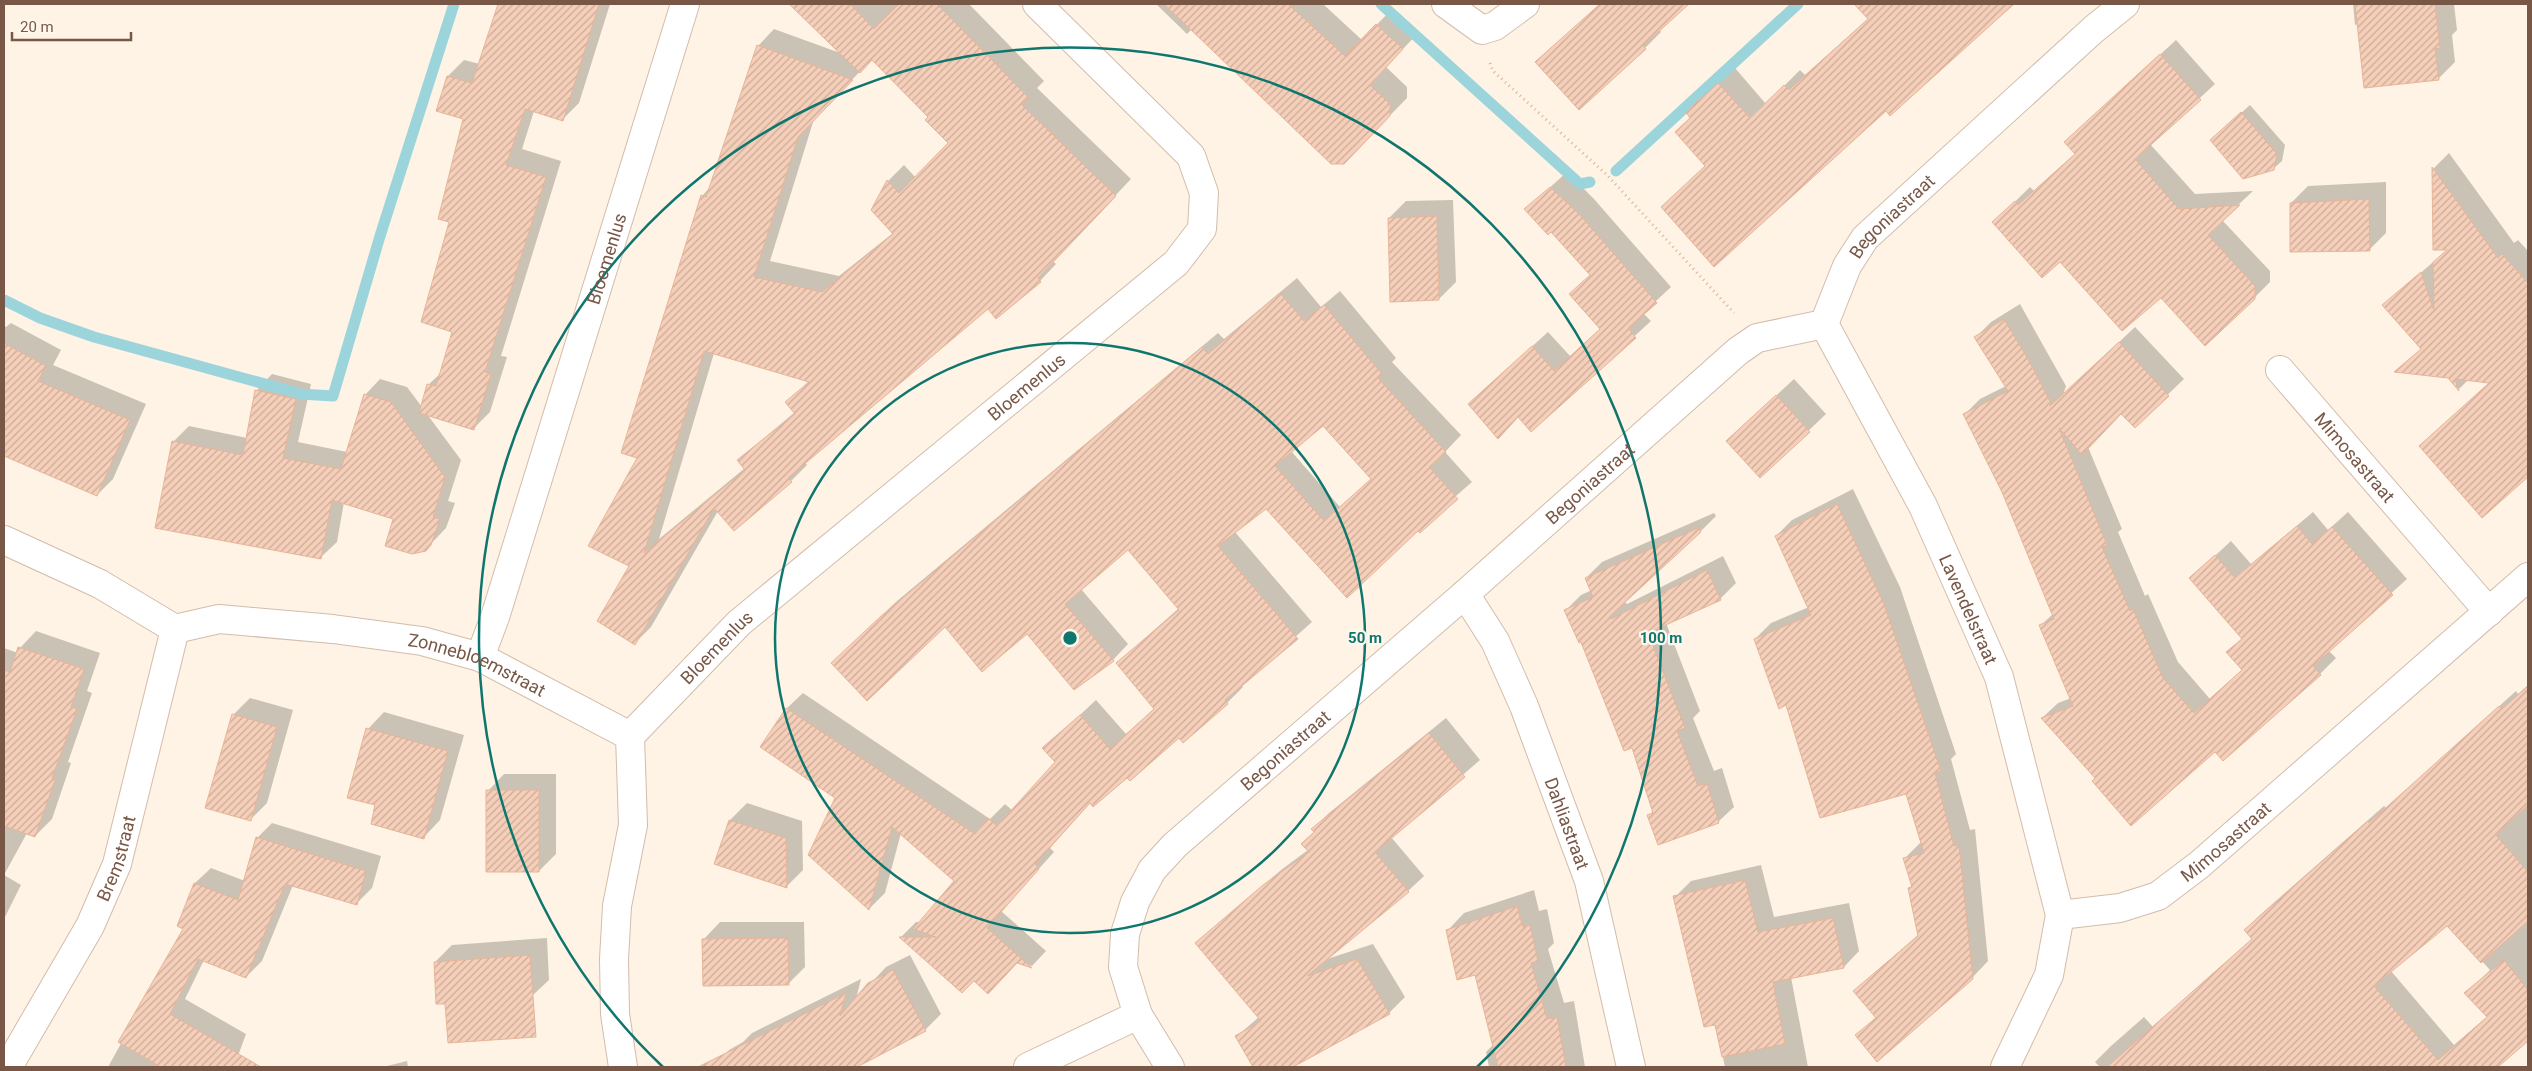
<svg xmlns="http://www.w3.org/2000/svg" width="2532" height="1071" viewBox="0 0 2532 1071" font-family="Roboto,sans-serif">
<defs>
<pattern id="building-hatch" width="6" height="6" patternUnits="userSpaceOnUse" patternTransform="scale(1.25)"><rect width="6" height="6" fill="#f5cfb9"/><path d="M-1 1l2-2M0 6l6-6M5 7l2-2" fill="none" stroke="#cbab98"/></pattern>
</defs>
<rect width="100%" height="100%" fill="#fef3e4"/>
<path fill="#0003" fill-rule="evenodd" d="M499,4H610L579,103L563,119L534,111L522,149L561,161L501,356L507,357L490,412L474,428L427,414L461,460L448,501L455,503L446,528L425,550L395,518L344,502L337,542L321,557L173,442L189,426L247,438L257,390L272,374L311,384L298,442L347,452L365,395L380,379L407,387L422,407L428,385L442,372L454,331L450,221L465,118L448,76L464,60L480,64Z
M791,4H969L1044,81L1037,88L1131,179L1053,261L1056,264L1040,281L988,308L805,462L807,465L791,481L718,511L651,627L635,643L631,566L638,457L702,196L711,186L758,46L774,29L843,54ZM872,59L929,117L950,143L916,178L904,165L888,181L873,209L893,233L839,276L770,261L814,119ZM714,353L809,381L787,402L795,412L738,460L745,468L659,539Z
M1156,4H1323L1362,40L1393,8L1419,32L1386,67L1407,87V98L1360,146L1192,29L1187,34Z
M1600,4H1687L1659,29L1661,32L1645,48L1554,46Z
M1856,4H2011L1890,114L1886,110L1706,166L1691,117L1703,97L1735,68L1766,104L1800,70L1805,75L1869,18Z
M2353,4H2454L2457,30L2452,35L2455,62L2438,79L2358,24L2355,25Z
M2176,40L2215,84L2150,144L2195,194L2253,191L2222,220L2270,271V282L2254,298L2162,296L2060,261L1994,222L2030,187L2034,191L2076,153L2065,142Z
M2250,105L2285,145L2282,161L2273,169L2220,132Z
M2449,153L2514,243L2518,240L2528,251V475L2482,516L2420,446L2491,382L2469,379L2459,389L2448,377L2397,371L2422,348L2384,305L2448,249H2434V168Z
M1567,172L1594,199L1671,287L1643,313L1651,321L1532,431L1518,416L1485,389L1548,332L1571,357L1601,328L1591,274L1551,230L1526,209Z
M2386,182V233L2369,250L2291,203L2308,186Z
M1453,200L1456,282L1439,299L1389,218L1406,201Z
M1297,278L1321,307L1340,291L1396,358L1392,362L1461,435L1445,452L1472,482L1418,529L1347,597L1266,507L1235,532L1312,622L1241,685L1243,687L1227,703L1183,741L1179,736L1091,802L1050,848L1054,852L1001,911L1046,951L1032,966L1018,962L974,980L962,992L901,937L916,922H921L956,881L901,833L885,893L869,909L837,797L761,746L787,708L803,693L990,819L1005,804L1013,811L1056,762L1044,748L1096,700L1126,734L1155,708L1117,663L1179,608L1128,548L1081,589L1128,644L1113,660L1074,688L1027,632L945,625L848,647L897,601L1218,333L1224,339ZM1323,424L1372,478L1340,507L1291,451Z
M2020,304L2066,386L2063,395L2135,327L2184,379L2135,426L2122,412L2088,447L2122,529L2118,532L2145,596L2148,594L2178,662L2210,699L2243,669L2228,652L2242,638L2191,578L2231,541L2251,564L2313,512L2328,530L2348,512L2407,579L2328,650L2336,658L2320,674L2223,759L2215,750L2097,778L2042,718L2058,703L2071,698L2040,626L2053,614L2003,492L1964,415L1980,399L2006,386L1976,337L1991,322Z
M11,323L61,350L53,365L146,404L113,479L97,495L4,451V326L6,327Z
M1794,379L1826,414L1760,477L1744,425Z
M1853,489L1900,587L1956,754L1951,759L1970,830L1975,829L1988,961L1972,978L1857,1035L1876,1017L1854,991L1919,934L1909,888L1912,885L1905,858L1921,842L1907,793L1787,704L1755,639L1771,623L1809,607L1776,536L1792,520Z
M1714,513L1716,516L1700,532L1624,601L1627,604L1723,556L1736,583L1720,599L1666,623L1700,711L1693,718L1714,771L1722,768L1734,807L1718,822L1649,815L1653,811L1632,747L1565,611L1581,595L1592,590L1586,578L1602,562Z
M36,631L100,653L87,691L92,693L68,762L71,763L52,819L35,836L27,833L4,875L21,885L4,919V648L18,653L20,648Z
M2528,685V1039L2495,1067H2268L2256,1054L2241,1067H2100L2095,1062L2111,1046L2144,1017L2153,1027L2253,938L2245,930L2261,914L2384,806L2386,808L2516,691L2518,694ZM2448,924L2490,970L2466,993L2488,1016L2454,1045L2391,971Z
M250,698L293,710L267,803L250,820L233,715Z
M384,712L464,735L440,820L424,837L376,804L368,729Z
M1446,718L1480,760L1391,837L1424,876L1408,891L1324,960L1373,944L1405,997L1389,1013L1291,1067H1254L1237,1036L1259,1017L1196,943L1281,870L1308,850L1315,832L1313,829L1329,813Z
M504,774H556V854L539,871L488,791Z
M747,803L802,821L803,870L786,887L730,820Z
M272,823L381,856L372,888L356,904L293,885L262,961L246,977L204,960L185,999L246,1034L234,1067H108L185,928L178,926L195,883L211,868L245,881L257,838Z
M1761,865L1774,917L1849,903L1859,951L1844,967L1791,977L1808,1067H1725L1716,1024L1675,897L1691,881Z
M1534,890L1539,911L1547,909L1554,943L1548,949L1564,1003L1574,1001L1585,1067H1489L1486,1052L1494,1044L1476,973L1448,930L1464,913Z
M720,922H804L805,967L788,984L704,939Z
M547,938L549,980L532,996L435,962L452,945Z
M910,955L941,1014L925,1030L841,1067H714L729,1050L743,1042L752,1033L861,979L856,999L886,967Z
M407,1061L408,1067H383Z"/>
<g fill="none" stroke-linecap="round" stroke-linejoin="round">
<path stroke="#9cd4dc" stroke-width="11" d="M1381,4L1580,184L1590,182
M1616,171L1798,4
M4,300L40,318L94,337L301,394L333,396L380,236L454,4"/>
</g>
<path fill="url(#building-hatch)" stroke="#e9b498" fill-rule="evenodd" d="M498,4H599L563,121L525,109L506,165L546,177L485,372L491,374L474,430L419,413L427,384L436,386L452,332L421,322L449,222L438,219L463,119L436,111L447,76L472,83Z
M789,4H850L874,29L899,4H937L1029,98L1022,105L1116,196L1038,278L1041,282L996,319L988,309L788,478L792,482L734,531L714,508L635,645L597,621L629,566L588,546L637,458L621,453L701,195L706,197L757,45L853,80L798,137L754,277L822,292L893,234L871,210L887,180L899,193L948,143L925,120L928,117L872,60L860,73ZM704,351L809,382L785,402L795,414L737,460L745,470L644,553Z
M1164,4H1288L1345,56L1376,24L1403,49L1370,85L1390,104V116L1344,164H1331Z
M1600,4H1689L1643,46L1646,49L1579,110L1535,62Z
M1854,4H2014L1890,116L1886,111L1714,267L1661,207L1705,166L1675,132L1690,118L1686,112L1718,83L1750,118L1784,85L1789,90L1868,19Z
M2355,4H2435L2440,48L2435,49L2439,80L2364,88Z
M2160,54L2201,100L2135,159L2179,209L2240,205L2208,235L2255,286V299L2205,346L2161,298L2122,331L2060,262L2042,278L1992,222L2015,201L2018,205L2075,154L2064,142Z
M2241,112L2277,154L2274,170L2243,179L2210,140Z
M2432,167L2498,258L2502,254L2528,283V477L2482,518L2419,446L2489,383L2455,379L2459,391L2448,378L2394,372L2421,349L2382,305L2421,272L2434,311L2433,262L2447,250H2433Z
M1550,187L1579,214L1657,303L1628,328L1636,338L1531,432L1518,417L1498,439L1468,404L1532,346L1554,371L1600,329L1569,294L1590,275L1551,232L1548,235L1524,209Z
M2369,199L2370,251L2290,252V203Z
M1437,216L1439,300L1390,302L1388,218Z
M1280,293L1304,321L1324,305L1382,374L1377,377L1446,452L1429,467L1458,499L1420,533L1418,531L1347,598L1266,509L1218,546L1298,639L1225,700L1228,704L1183,743L1179,738L1130,781L1127,778L1093,807L1090,803L1035,864L1039,869L987,928L1032,968L1017,963L988,994L974,981L962,993L899,937H936L913,929L954,881L892,827L869,910L808,855L835,798L760,747L786,708L975,834L988,818L997,826L1055,762L1042,748L1080,715L1110,749L1154,709L1116,663L1179,610L1128,550L1065,604L1114,661L1074,690L1027,634L982,672L945,627L867,701L831,663L880,617L1202,347L1208,354ZM1323,426L1371,479L1324,521L1275,466Z
M2004,319L2027,357L2051,403L2050,406L2119,342L2169,396L2135,428L2121,414L2082,455L2059,428L2107,545L2102,547L2130,611L2133,609L2163,678L2194,713L2242,670L2226,652L2242,639L2189,578L2215,555L2235,578L2297,526L2312,544L2332,527L2393,595L2313,666L2321,675L2223,761L2215,752L2131,826L2092,781L2095,778L2041,718L2073,706L2039,625L2054,619L2002,492L1963,414L2008,391L1974,337Z
M4,343L46,366L38,381L130,420L97,496L4,456Z
M255,390L296,399L283,458L341,469L364,394L391,402L445,477L433,517L440,519L431,545L426,551L412,554L385,546L393,519L332,500L321,559L155,528L172,441L243,455Z
M1776,395L1810,432L1760,478L1726,441Z
M1837,504L1884,604L1941,771L1935,773L1954,846L1959,845L1973,979L1877,1062L1855,1035L1876,1018L1853,991L1918,936L1908,888L1912,887L1903,858L1924,853L1906,794L1820,818L1786,705L1779,709L1754,639L1811,615L1775,536Z
M1698,528L1701,532L1609,617L1611,619L1707,570L1721,600L1648,633L1685,728L1677,731L1698,786L1707,783L1719,823L1658,845L1647,815L1653,813L1632,748L1624,751L1581,642L1579,643L1564,610L1593,597L1585,578Z
M18,647L84,669L71,707L77,709L52,778L55,780L35,837L4,826V670L10,672Z
M2528,686V805L2496,835L2528,872V921L2481,963L2447,926L2374,986L2438,1060L2487,1017L2464,993L2504,960L2528,990V1041L2498,1067H2107L2252,939L2244,930L2368,821L2369,823L2499,706L2502,709Z
M232,714L277,727L251,821L205,808Z
M366,728L448,751L424,839L371,824L375,805L347,798Z
M1429,733L1465,777L1375,852L1409,892L1307,976L1357,959L1390,1014L1293,1067H1253L1235,1036L1261,1021L1195,943L1263,885L1309,852L1301,844L1314,832L1311,829Z
M486,790H539V872H486Z
M729,820L786,838L787,888L714,864Z
M256,837L366,871L357,905L285,884L246,978L198,959L170,1014L261,1067H161L118,1042L183,929L177,926L194,883L238,900Z
M1745,880L1758,932L1833,918L1844,968L1773,982L1785,1044L1722,1057L1715,1025L1704,1027L1673,896Z
M1517,906L1523,927L1530,925L1538,961L1531,963L1547,1019L1557,1017L1566,1067H1498L1475,975L1457,980L1446,930Z
M788,938L789,985L703,986L702,939Z
M530,955L536,1037L448,1043L445,1004H436L434,962Z
M893,970L926,1031L857,1067H698L846,993L840,1016L868,983Z"/>
<g fill="none" stroke-linecap="round" stroke-linejoin="round">
<g stroke="#d3bcab" stroke-width="30">
<g id="street">
<path d="M1446,4L1482,30L1495,26L1525,4"/>
<path id="s1" d="M1824,324L1923,506L1999,677L2060,915"/>
<path id="s2" d="M2280,370L2489,612"/>
<path id="s3" d="M4,540L100,584L175,629L219,619L333,629L422,641L480,657L630,736L633,825L617,906L614,959L615,1014L623,1067"/>
<path id="s4" d="M1465,594L1495,641L1524,706L1589,881L1631,1067"/>
<path id="s5" d="M480,657L495,617L685,4"/>
<path id="s6" d="M630,736L739,623L1176,263L1202,229L1204,193L1191,156L1037,4"/>
<path d="M1138,1015L1170,1067"/>
<path id="s7" d="M8,1067L90,926L117,864L175,629"/>
<path id="s8" d="M1028,1067L1138,1015L1123,967L1125,934L1135,902L1152,870L1175,845L1465,594L1738,351L1757,338L1824,324L1847,266L1865,238L2094,29L2125,4"/>
<path id="s9" d="M2005,1067L2049,975L2060,915L2120,908L2158,896L2199,865L2528,577"/>
</g>
</g>
<path stroke="#dbb29c" stroke-width="3" stroke-dasharray="1 4" stroke-linecap="butt" d="M1490,63L1493,71L1607,175L1734,313"/>
<use href="#street" stroke="#fff" stroke-width="28"/>
</g>
<g fill="none" stroke="#0f766e" stroke-width="2.5">
<circle cx="1070" cy="638" r="295"/>
<path d="M663 1067A591 591 0 1 1 1477 1067"/>
</g>
<g text-anchor="middle" dominant-baseline="central" stroke-width="4.5" stroke-linejoin="round" paint-order="stroke">
<g font-size="18" fill="#795747" stroke="#fff7ec">
<text stroke="none"><textPath href="#s8" startOffset="1279">Begoniastraat</textPath></text>
<text stroke="none"><textPath href="#s5" startOffset="418">Bloemenlus</textPath></text>
<text stroke="none"><textPath href="#s6" startOffset="529">Bloemenlus</textPath></text>
<text stroke="none"><textPath href="#s2" startOffset="115">Mimosastraat</textPath></text>
<text stroke="none"><textPath href="#s8" startOffset="859">Begoniastraat</textPath></text>
<text stroke="none"><textPath href="#s1" startOffset="320">Lavendelstraat</textPath></text>
<text stroke="none"><textPath href="#s6" startOffset="124">Bloemenlus</textPath></text>
<text stroke="none"><textPath href="#s3" startOffset="502">Zonnebloemstraat</textPath></text>
<text stroke="none"><textPath href="#s8" startOffset="454">Begoniastraat</textPath></text>
<text stroke="none"><textPath href="#s4" startOffset="252">Dahliastraat</textPath></text>
<text stroke="none"><textPath href="#s9" startOffset="350">Mimosastraat</textPath></text>
<text stroke="none"><textPath href="#s7" startOffset="236">Bremstraat</textPath></text>
</g>
</g>
<circle cx="1070" cy="638" r="8" fill="#0f766e" stroke="#fff7ec" stroke-width="2.5"/>
<g font-size="15" text-anchor="middle" font-weight="bold" fill="#0f766e" stroke="#fff7ec" stroke-width="4.5" stroke-linejoin="round" paint-order="stroke">
<text x="1365" y="643">50 m</text>
<text x="1661" y="643">100 m</text>
</g>
<rect width="2532" height="1071" fill="none" stroke="#795747" stroke-width="10"/>
<path d="M12 32v8h119v-8" fill="none" stroke="#795747" stroke-width="2.5"/>
<text x="20" y="32" font-size="15" fill="#795747" stroke="#fff7ec" stroke-width="4" paint-order="stroke">20 m</text>
</svg>
